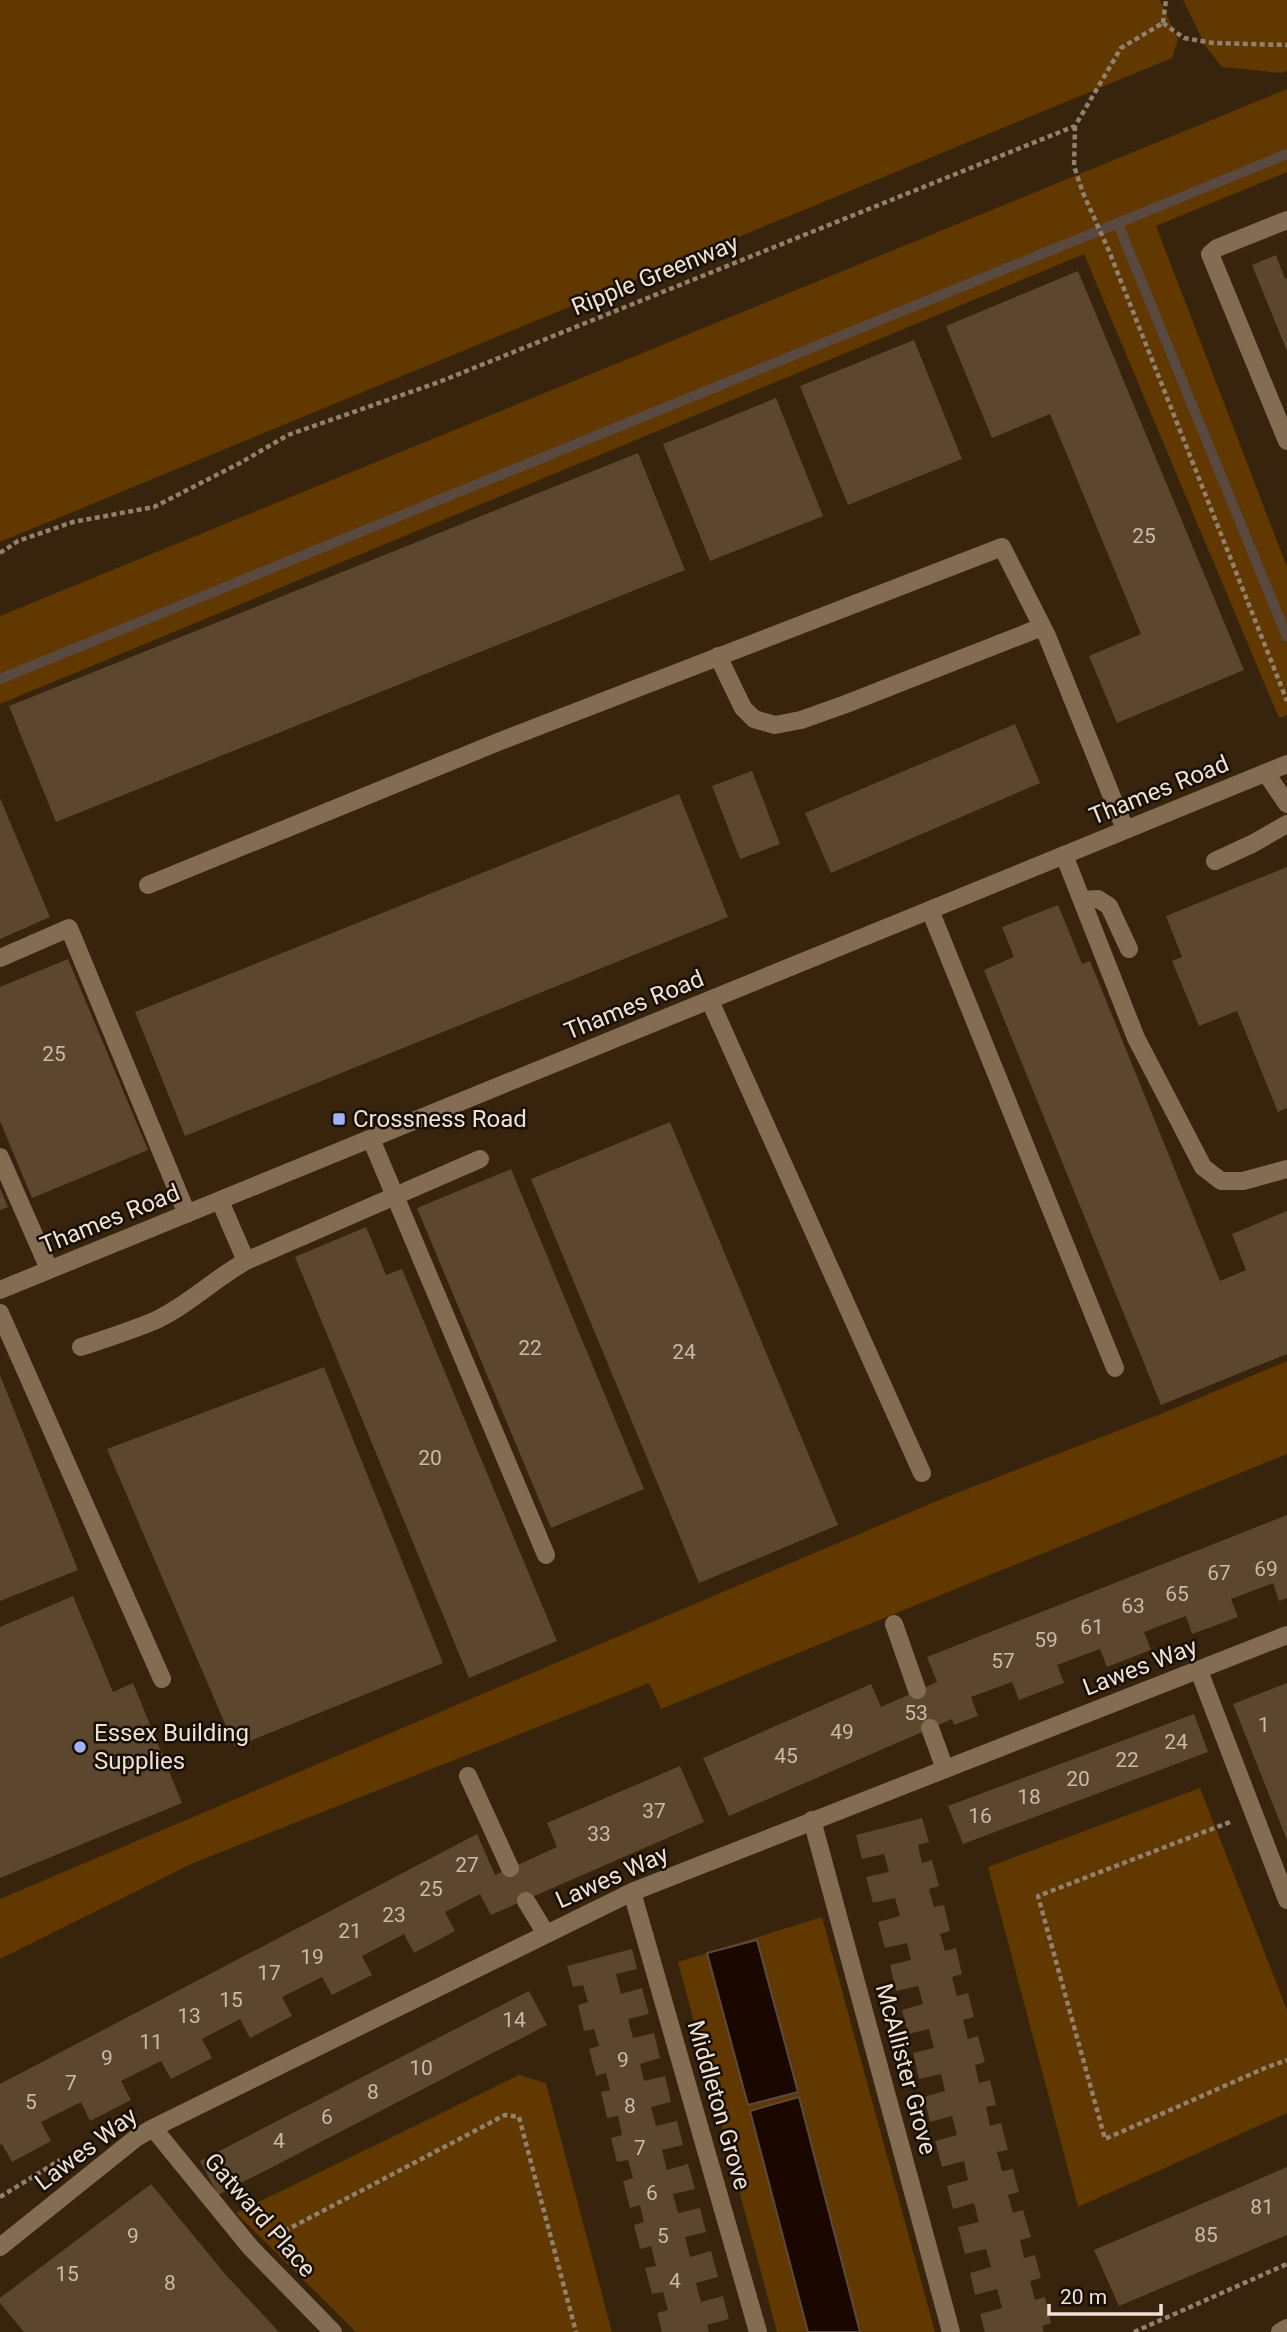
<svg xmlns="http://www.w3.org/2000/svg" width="1287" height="2332" viewBox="0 0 1287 2332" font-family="Roboto,sans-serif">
<rect width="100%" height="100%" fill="#38230c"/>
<path fill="#613900" d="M0,0H1160L1178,40L1172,58L0,542Z
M1183,0H1287V71L1281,73L1222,67L1206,47Z
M1287,89V172L1156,226L1287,567V715L1279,718L1084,254L0,704V616Z
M1287,1361V1454L661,1709L649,1683L191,1864L0,1959V1899L944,1498L1166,1412Z
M1200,1788L1287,2010V2113L1078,2207L988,1867Z
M822,1917L935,2332H777L678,1962Z
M519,2075L546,2083L612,2332H356L236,2213Z"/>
<path fill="#1a0800" stroke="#5a4940" stroke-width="2" d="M757,1940L798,2092L748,2105L707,1953Z
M799,2097L860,2332H808L750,2111Z"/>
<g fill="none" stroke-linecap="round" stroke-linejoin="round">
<path stroke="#5a4940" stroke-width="10" d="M1118,224L1287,637
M0,679L1287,154"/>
</g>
<path fill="#5c462e" d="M1276,255L1285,279L1287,278V351L1252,265Z
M1078,271L1244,670L1117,723L1089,656L1141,634L1050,414L992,438L946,326Z
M914,340L962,459L848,505L800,386Z
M776,398L823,516L710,561L663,444Z
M638,453L685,570L56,822L9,706Z
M1015,724L1040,783L831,873L805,813Z
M752,771L780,844L740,859L712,786Z
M679,794L728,917L185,1136L135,1012Z
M0,798L50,917L0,939Z
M1287,867V1108L1278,1112L1237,1011L1199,1026L1172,961L1182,957L1166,916Z
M1058,905L1082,964L1090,961L1220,1281L1246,1270L1232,1234L1287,1211V1354L1161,1405L984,970L1014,957L1002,927Z
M68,959L148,1150L32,1198L0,1121V987Z
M670,1122L838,1525L699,1583L531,1179Z
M511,1169L644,1489L551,1528L417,1208Z
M0,1188L8,1207L0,1210Z
M366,1227L386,1275L402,1269L557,1641L469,1678L295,1257Z
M324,1367L443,1663L235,1747L107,1449Z
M0,1375L78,1570L0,1601Z
M1287,1515V1598L1279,1601L1273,1583L1231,1599L1238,1617L1214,1626L1192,1634L1186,1616L1144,1632L1151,1650L1107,1667L1100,1649L1057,1665L1064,1683L1040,1692L1019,1700L1012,1682L990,1690L971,1697L978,1716L954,1725L952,1719L729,1816L703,1758L871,1684L881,1707L937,1682L927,1657Z
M73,1596L113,1692L133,1683L182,1803L0,1878V1627Z
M1287,1683V1840L1233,1704Z
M1194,1714L1208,1752L963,1844L948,1806Z
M680,1766L704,1822L491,1915L480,1894L445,1912L455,1931L414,1953L404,1934L362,1956L372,1975L332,1995L322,1977L282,1997L292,2016L250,2038L240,2019L202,2039L212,2058L171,2079L161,2061L121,2081L131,2100L90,2121L81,2102L41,2122L51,2141L12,2162L2,2144L0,2145V2084L477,1834L495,1875L557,1847L547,1823Z
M922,1818L929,1842L918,1845L922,1863L932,1860L939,1886L929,1889L934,1907L944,1905L950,1931L940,1934L945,1951L956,1948L962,1974L952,1977L957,1996L968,1993L974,2017L963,2020L968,2039L978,2036L985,2062L975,2065L979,2083L990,2080L996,2105L986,2107L990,2126L1001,2123L1008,2150L997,2152L1002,2171L1013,2169L1019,2192L1008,2195L1013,2213L1023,2210L1031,2237L1020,2240L1024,2258L1035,2255L1041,2278L1030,2281L1035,2300L1045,2297L1051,2323L1042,2326L1044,2332H985L980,2314L1002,2308L997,2289L975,2295L970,2273L991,2267L986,2249L965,2254L958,2227L979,2222L974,2203L953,2209L947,2186L968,2180L964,2161L942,2167L935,2141L957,2135L952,2116L930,2122L924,2097L945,2091L941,2074L919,2079L913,2053L934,2048L929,2029L908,2034L902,2010L923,2004L918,1986L896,1991L890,1965L911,1960L907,1943L885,1948L878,1922L900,1916L895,1898L873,1903L866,1877L889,1872L884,1854L862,1859L856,1835Z
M632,1949L637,1969L616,1974L621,1994L642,1988L649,2014L628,2019L633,2038L654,2033L660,2058L640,2064L644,2081L665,2076L671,2102L651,2107L656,2126L677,2121L683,2145L662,2150L667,2170L688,2164L695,2189L673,2194L678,2213L700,2208L706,2232L685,2237L690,2257L711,2251L718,2277L696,2283L701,2302L723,2296L729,2319L707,2325L709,2332H662L657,2313L668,2310L663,2292L652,2294L645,2268L656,2266L651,2246L640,2249L634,2225L644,2222L640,2205L630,2208L623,2181L633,2178L628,2160L617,2162L611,2138L622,2135L618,2116L607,2118L601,2092L610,2090L606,2073L596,2076L589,2049L599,2046L594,2029L584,2031L578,2005L588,2002L583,1985L573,1987L567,1966Z
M529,1991L547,2025L218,2195L200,2161Z
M1287,2167V2235L1119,2306L1094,2250Z
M151,2184L226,2275L279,2332H24L0,2303V2298Z"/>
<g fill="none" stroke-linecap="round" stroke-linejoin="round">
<path stroke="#92816f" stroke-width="4.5" stroke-dasharray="5 3.5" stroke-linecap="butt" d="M1163,23L1184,38L1213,43L1287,45
M1163,23L1166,0
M1075,126L1074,166L1083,193L1109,251L1287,701
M0,553L18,541L73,522L154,507L240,463L288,435L439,382L1075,126L1121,48L1163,23
M1230,1822L1038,1896L1105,2139L1265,2068L1287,2060
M0,2197L60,2160
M277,2235L505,2115L519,2117L576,2332
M1134,2332L1287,2264"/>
<path stroke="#846c53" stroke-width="18" d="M1287,220L1217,248L1210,254L1287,441
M718,656L743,708L754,719L775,725L801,720L846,704L1042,627
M1266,773L1287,804
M1064,855L1136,1038L1203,1167L1221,1181H1243L1287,1169
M1215,861L1252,844L1287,824
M148,885L503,740L1002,547L1047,636L1125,829
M1082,900L1098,899L1109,906L1129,949
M930,910L1115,1368
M0,958L69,928L187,1214
M710,1001L922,1473
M371,1139L546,1555
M0,1157L49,1269
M220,1201L246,1261
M0,1313L162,1679
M81,1347C105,1339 130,1331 154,1321C187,1306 214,1279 246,1261L480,1159
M894,1624L917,1690
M930,1728L945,1769
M468,1776L510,1868
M526,1901L546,1934"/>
<path stroke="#846c53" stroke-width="18" d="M0,1290L1287,764
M1199,1671L1287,1900
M812,1820L951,2332
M632,1892L758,2332
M153,2128L251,2248L333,2332
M0,2247L136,2138L153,2128L632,1892L1287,1635
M1280,2332L1287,2328"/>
</g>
<g fill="#a5b1fc" stroke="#180f06" stroke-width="2.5">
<rect x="332" y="1112" width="14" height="14" rx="3.5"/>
<circle cx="80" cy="1747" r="7"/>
</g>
<g text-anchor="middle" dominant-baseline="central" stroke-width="5" stroke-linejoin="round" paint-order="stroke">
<g font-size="21" fill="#cabaaa">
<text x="1144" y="536">25</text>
<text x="54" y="1054">25</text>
<text x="530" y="1348">22</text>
<text x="684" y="1352">24</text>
<text x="430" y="1458">20</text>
<text x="1266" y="1569">69</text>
<text x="1219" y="1573">67</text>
<text x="1177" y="1594">65</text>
<text x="1133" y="1606">63</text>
<text x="1092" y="1627">61</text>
<text x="1046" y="1640">59</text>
<text x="1003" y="1661">57</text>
<text x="916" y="1713">53</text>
<text x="1264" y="1725">1</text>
<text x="842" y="1732">49</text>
<text x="1176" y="1742">24</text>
<text x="786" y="1756">45</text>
<text x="1127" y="1760">22</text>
<text x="1078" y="1779">20</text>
<text x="1029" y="1797">18</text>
<text x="654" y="1811">37</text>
<text x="980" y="1816">16</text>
<text x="599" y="1834">33</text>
<text x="467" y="1865">27</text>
<text x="431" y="1889">25</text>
<text x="394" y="1915">23</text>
<text x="350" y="1931">21</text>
<text x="312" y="1957">19</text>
<text x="269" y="1973">17</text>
<text x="231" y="2000">15</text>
<text x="189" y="2016">13</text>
<text x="514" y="2020">14</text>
<text x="151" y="2042">11</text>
<text x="107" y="2058">9</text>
<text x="623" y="2060">9</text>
<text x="421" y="2068">10</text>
<text x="71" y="2083">7</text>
<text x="373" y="2092">8</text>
<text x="31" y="2102">5</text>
<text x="630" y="2106">8</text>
<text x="327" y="2117">6</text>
<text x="279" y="2141">4</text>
<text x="640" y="2148">7</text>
<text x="652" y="2193">6</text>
<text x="1262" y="2207">81</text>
<text x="1206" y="2235">85</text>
<text x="133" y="2236">9</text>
<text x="663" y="2236">5</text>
<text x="67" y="2274">15</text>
<text x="675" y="2281">4</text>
<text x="170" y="2283">8</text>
</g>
<g font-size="24" fill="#efe1d4" stroke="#180f06">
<text transform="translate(655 275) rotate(-22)">Ripple Greenway</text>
<text transform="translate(1159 790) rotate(-22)">Thames Road</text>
<text transform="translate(634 1005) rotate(-22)">Thames Road</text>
<text transform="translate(110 1219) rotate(-22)">Thames Road</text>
<text transform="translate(1140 1667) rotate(-21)">Lawes Way</text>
<text transform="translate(612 1877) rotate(-24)">Lawes Way</text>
<text transform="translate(906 2069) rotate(75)">McAllister Grove</text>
<text transform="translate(719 2105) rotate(74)">Middleton Grove</text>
<text transform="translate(86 2149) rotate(-37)">Lawes Way</text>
<text transform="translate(260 2215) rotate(49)">Gatward Place</text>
</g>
<g font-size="24" fill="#efe1d4" stroke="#180f06" text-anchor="start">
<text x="353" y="1119">Crossness Road</text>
<text x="94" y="1733">Essex Building<tspan x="94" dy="28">Supplies</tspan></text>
</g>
</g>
<path d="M1049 2304v10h112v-10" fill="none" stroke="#efe1d4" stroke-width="3.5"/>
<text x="1060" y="2304" font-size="21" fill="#efe1d4" stroke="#180f06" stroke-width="5" paint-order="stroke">20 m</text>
</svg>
